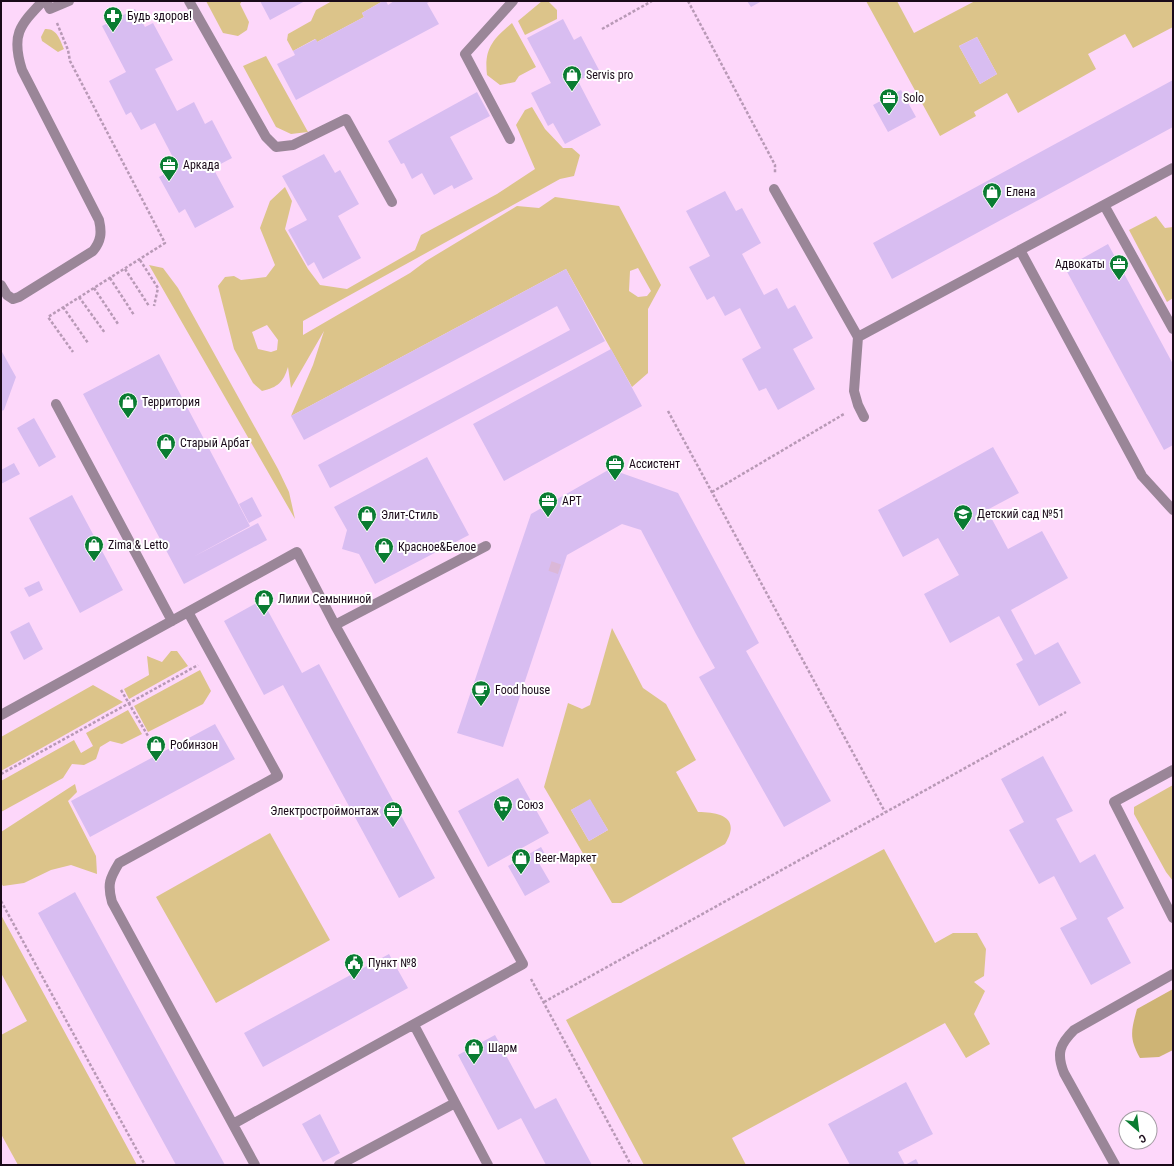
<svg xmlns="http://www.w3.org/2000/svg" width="1174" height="1166" viewBox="0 0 1174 1166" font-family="'Roboto Condensed',sans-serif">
<rect width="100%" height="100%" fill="#fdd7fa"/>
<path fill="#dcc48a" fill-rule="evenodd" d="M206,1H242L240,4L249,22L247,30L238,36L223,33Z
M332,1H383L362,13L364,17L317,42L315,39L293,51L287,40L288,34L311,21L316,10Z
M542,1H548L557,10V19L525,35L518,21Z
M866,1H897L914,33L975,1H1173V27L1133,48L1125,34L1088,54L1096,69L1018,113L1007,93L974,112L976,116L940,136ZM977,37L997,74L980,84L959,46Z
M512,23L536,67L519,76L515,82L500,85L487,75C484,49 492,40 512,23Z
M45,29C57,28 60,40 64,49L58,52L42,41L41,37Z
M266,56L308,132L291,134L276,127L243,66Z
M532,107L545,129L563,148H572L580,155L574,176L560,179L303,321V335L410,273L426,261L517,206L539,208L555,197L619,206L661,285L648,309V373L632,387L566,269L291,416L313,365L324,331L291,388L288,367C283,383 278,387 262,391L253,383L234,349L218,286L225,277L234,276L241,280L266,277L275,265L260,228L270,201L285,187L292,201L285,229L308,269L320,285L347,289L415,250L421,235L497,194L535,169L516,125L525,110ZM638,268L651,291L647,296L638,297L629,291L630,271ZM267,325L278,340L277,350L271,352L258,349L252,332Z
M1156,216L1165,228L1173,227V298L1167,302L1129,230Z
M149,265L163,268L178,288L278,469L289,492L295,519Z
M612,628L643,688L666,704L696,760L676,772L698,812C721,812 741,818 725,844L621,903H612L544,787L568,703L582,709L590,705ZM590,800L608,830L589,841L571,810Z
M171,651H177L188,666L129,699L124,689L149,675L147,656L162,662Z
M200,670L211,691L203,704L148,732L134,706Z
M93,685L123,702L1,771V737Z
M128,710L142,734L122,744L110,741L100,747L96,759L84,765L72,764L63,778L1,812V781L74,740L81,753L93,746L86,733Z
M75,784L77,792L68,801L96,856L97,874L71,865L51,870L24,883L3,886L1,883V832Z
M1173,785V881L1166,872L1134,814V807Z
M270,833L330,940L216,1003L156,897Z
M884,849L935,943L953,933H977L986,949L984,976L974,982L985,991L974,1014L990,1044L966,1058L945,1023L732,1138L746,1165H644L566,1020Z
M1,915L137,1165H18L1,1134V1035L27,1021L1,973Z"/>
<path fill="#ceb475" d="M1173,989V1050L1159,1057L1140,1058C1129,1038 1131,1031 1137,1009Z"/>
<path fill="#d8bdf1" d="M260,1H305L270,20Z
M383,1H386L388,5L394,1H431L427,3L439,24L296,100L277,64L295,55L293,51L316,39L317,42L364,17L362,13Z
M747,1H762L751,7Z
M135,9L145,27L153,23L173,60L155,69L177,111L194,102L205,124L212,120L232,158L213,168L234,207L195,228L185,209L179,213L159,177L178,167L155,123L141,130L131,112L126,115L109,81L126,72L102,26Z
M563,19L574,40L581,36L599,70L578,81L601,125L565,144L553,123L548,126L531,93L551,83L527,38Z
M977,37L997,74L980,84L959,46Z
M1173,80V127L892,279L873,243Z
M901,90L916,117L888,132L873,105Z
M477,92L490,116L450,137L473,179L454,189L452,185L434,195L422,173L412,179L404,163L401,164L388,141Z
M324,154L335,173L340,170L359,204L338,216L361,258L323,279L314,262L308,266L288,230L307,220L282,176Z
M725,191L736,211L742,208L761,243L742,254L764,295L777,288L788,309L795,305L813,338L793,349L815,389L778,410L766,388L759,391L742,359L761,348L740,308L725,316L714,296L707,300L689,267L710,256L686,211Z
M1108,244L1173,364V445L1164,450L1065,268Z
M566,269L605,341L330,488L318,465L570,330L557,306L304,440L291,416Z
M611,349L642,406L504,481L473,424Z
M1,350L16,377L4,410L1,411Z
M159,354L250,526L193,557L258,523L267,540L184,584L83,394Z
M34,418L56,457L39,467L17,428Z
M993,447L1019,493L987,510L1008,549L1042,531L1068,578L1011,610L1035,655L1058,642L1081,683L1039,706L1016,664L1023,660L999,616L950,643L924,594L959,575L938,538L903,557L878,510Z
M427,457L469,535L375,584L359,554L342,549L347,530L334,507Z
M14,463L20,474L1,484V470Z
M610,469L678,493L759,643L746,651L831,801L784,827L699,677L715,668L696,634L641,530L622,524L567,555L503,747L457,733L531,514Z
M72,495L123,590L80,613L29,518Z
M252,497L262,516L249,523L239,504Z
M39,581L43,590L29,597L24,588Z
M262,600L302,673L319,664L435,878L399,898L283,685L264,695L224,621Z
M29,622L43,649L24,660L10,632Z
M215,724L235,759L90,837L71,801Z
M1043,756L1073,811L1056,819L1080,863L1095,854L1124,908L1107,918L1131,963L1091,985L1060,928L1077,919L1054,876L1039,884L1009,830L1024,822L1001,779Z
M518,778L549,833L488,867L458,811Z
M590,799L608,830L589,841L571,810Z
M541,847L545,854L536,858L550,882L525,896L508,866Z
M75,892L209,1136L225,1165H176L38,913Z
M389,954L408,988L263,1067L244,1033Z
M495,1035L535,1109L556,1098L592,1165H546L521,1118L498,1130L458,1055Z
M906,1082L933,1134L898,1152L905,1165H850L828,1124Z
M320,1114L340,1153L323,1162L302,1124Z
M916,1159L919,1165H905Z"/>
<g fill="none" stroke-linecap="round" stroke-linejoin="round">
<path stroke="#dbb8d8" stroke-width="10" stroke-dasharray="10 5" stroke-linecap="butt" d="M550,566L562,570"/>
<path stroke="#b899b6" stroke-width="2.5" stroke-dasharray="3 2" stroke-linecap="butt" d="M688,1L775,165V173
M57,23L68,50L70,61L165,243L48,317L73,352
M602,29L652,1
M140,260L158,288L154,306
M125,269L149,306
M110,278L134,315
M94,288L118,324
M79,297L105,333
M63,307L88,343
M668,411L885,812
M712,492L844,414
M121,690L148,736
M1,774L198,665
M1,901L145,1165
M531,979L631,1165
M544,1002L1066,712"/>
<path stroke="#9a8698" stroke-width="10" d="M46,1L50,9L69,1
M189,1L266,137L276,147L293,145L346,119L392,202
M510,139L465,54L513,1
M774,189L858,337L1173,168
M1104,205L1173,329
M1020,250L1142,476L1173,510
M1,285L7,295L13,299L19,297L93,251C101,241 102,233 99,220L22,70C11,35 19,26 43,1
M858,337L854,391L858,405L864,417
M56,404L172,621
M188,612L278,776L119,863C110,878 107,884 112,902L255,1165
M335,625L486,546
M1,715L297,552L335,625L523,964L233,1124
M1173,770L1114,802L1173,918
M414,1025L488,1165
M339,1165L455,1103
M1115,1165L1064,1073C1056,1053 1060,1044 1074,1030L1173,974"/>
</g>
<defs>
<g id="pharmacy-pin" transform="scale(1)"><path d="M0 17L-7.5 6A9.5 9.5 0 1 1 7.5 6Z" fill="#0a7c32" stroke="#fff"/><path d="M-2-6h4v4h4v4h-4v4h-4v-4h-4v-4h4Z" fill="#fff"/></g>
<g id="shop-pin" transform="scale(1)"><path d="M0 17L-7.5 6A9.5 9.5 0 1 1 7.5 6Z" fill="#0a7c32" stroke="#fff"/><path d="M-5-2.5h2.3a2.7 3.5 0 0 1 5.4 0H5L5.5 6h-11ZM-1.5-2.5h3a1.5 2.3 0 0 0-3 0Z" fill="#fff"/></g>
<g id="office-pin" transform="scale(1)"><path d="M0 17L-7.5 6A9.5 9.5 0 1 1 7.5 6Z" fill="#0a7c32" stroke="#fff"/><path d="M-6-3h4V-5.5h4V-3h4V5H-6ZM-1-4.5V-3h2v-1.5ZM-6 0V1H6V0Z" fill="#fff"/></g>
<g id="school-pin" transform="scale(1)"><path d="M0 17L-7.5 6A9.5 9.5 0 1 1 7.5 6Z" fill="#0a7c32" stroke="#fff"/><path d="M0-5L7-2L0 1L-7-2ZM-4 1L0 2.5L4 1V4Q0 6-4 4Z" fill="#fff"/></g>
<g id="cafe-pin" transform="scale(1)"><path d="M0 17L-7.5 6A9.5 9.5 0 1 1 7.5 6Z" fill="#0a7c32" stroke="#fff"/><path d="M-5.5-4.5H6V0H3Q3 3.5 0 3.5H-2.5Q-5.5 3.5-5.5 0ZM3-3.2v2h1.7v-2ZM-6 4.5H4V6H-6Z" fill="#fff"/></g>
<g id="supermarket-pin" transform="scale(1)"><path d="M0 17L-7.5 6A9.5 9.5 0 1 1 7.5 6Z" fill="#0a7c32" stroke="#fff"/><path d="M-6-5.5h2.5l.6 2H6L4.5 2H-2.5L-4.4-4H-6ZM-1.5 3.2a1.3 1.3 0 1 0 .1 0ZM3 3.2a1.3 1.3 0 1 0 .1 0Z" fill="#fff"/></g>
<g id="civic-pin" transform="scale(1)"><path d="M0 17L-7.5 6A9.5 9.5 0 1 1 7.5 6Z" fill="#0a7c32" stroke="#fff"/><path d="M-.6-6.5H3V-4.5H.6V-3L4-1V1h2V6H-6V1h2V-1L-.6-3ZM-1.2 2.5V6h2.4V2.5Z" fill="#fff"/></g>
</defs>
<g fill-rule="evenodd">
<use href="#pharmacy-pin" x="113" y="16"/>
<use href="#shop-pin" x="572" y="75"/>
<use href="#office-pin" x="889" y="98"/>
<use href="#office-pin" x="169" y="165"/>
<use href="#shop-pin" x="992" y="192"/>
<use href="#office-pin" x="1119" y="264"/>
<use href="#shop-pin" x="128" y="402"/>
<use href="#shop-pin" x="166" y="443"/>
<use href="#office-pin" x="615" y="464"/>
<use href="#office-pin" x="548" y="501"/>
<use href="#school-pin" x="963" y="514"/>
<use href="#shop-pin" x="367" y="515"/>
<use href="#shop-pin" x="94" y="545"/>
<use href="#shop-pin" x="384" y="547"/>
<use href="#shop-pin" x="264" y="599"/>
<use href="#cafe-pin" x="481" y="690"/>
<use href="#shop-pin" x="156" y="745"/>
<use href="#supermarket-pin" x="503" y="805"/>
<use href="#office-pin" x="393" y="811"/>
<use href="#shop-pin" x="521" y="858"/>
<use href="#civic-pin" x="354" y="963"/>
<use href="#shop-pin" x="474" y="1048"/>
</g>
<g text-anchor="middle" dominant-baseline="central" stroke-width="4" stroke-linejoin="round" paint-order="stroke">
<g font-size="12" fill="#1a0a19" stroke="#fff" text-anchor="start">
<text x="127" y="16">Будь здоров!</text>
<text x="586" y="75">Servis pro</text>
<text x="903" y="98">Solo</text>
<text x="183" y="165">Аркада</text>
<text x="1006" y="192">Елена</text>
<text x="1105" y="264" text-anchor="end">Адвокаты</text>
<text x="142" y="402">Территория</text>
<text x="180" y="443">Старый Арбат</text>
<text x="629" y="464">Ассистент</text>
<text x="562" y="501">АРТ</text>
<text x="977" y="514">Детский сад №51</text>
<text x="381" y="515">Элит-Стиль</text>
<text x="108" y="545">Zima &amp; Letto</text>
<text x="398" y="547">Красное&amp;Белое</text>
<text x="278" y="599">Лилии Семыниной</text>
<text x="495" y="690">Food house</text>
<text x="170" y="745">Робинзон</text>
<text x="517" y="805">Союз</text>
<text x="379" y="811" text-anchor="end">Электростроймонтаж</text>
<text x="535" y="858">Beer-Маркет</text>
<text x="368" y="963">Пункт №8</text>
<text x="488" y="1048">Шарм</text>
</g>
</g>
<rect width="1174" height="1166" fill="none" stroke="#1a0a19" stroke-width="4"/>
<g transform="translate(1138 1130) rotate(152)"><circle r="19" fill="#ffffff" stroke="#a39da3"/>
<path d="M0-3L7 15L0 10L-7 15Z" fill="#0a7c32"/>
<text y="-6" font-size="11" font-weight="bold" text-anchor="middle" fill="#1a0a19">С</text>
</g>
</svg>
